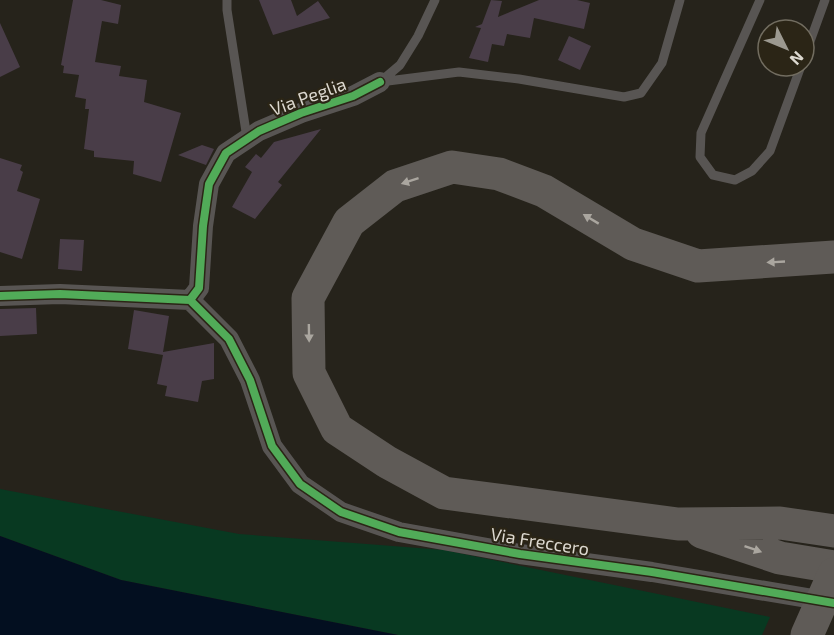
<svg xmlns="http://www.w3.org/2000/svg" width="834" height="635" viewBox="0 0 834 635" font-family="'Exo 2',sans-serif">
<rect width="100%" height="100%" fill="#26231b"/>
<path fill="#083921" d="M0,489L239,534L444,550L770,617L762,635H398L121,580L0,536Z"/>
<path fill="#030f20" d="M0,536L121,580L398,635H0Z"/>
<path fill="#493d48" d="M73,0H101L121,5L118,24L102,21L95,62L121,66L119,76L147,80L144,102L181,113L161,182L133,174L134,161L94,157V151L84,149L89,109H85L86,99L75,97L79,75L63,73L64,66L61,65Z
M259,0H291L297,16L318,1L330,18L273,35Z
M491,0L502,1L498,17L539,0H577L590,3L584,29L534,18L530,38L507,34L504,46L492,44L488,62L469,58L481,28L475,27L482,24Z
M0,23L20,67L0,77Z
M569,36L591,46L580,70L558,60Z
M321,129L278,182L282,185L255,219L232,207L252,172L245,167L256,154L261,158L274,142Z
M202,145L214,149L206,165L178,155Z
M0,158L22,165L20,170L23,172L17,191L40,199L22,259L0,252Z
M60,239L84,240L82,271L58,269Z
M36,308L37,334L0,336V309Z
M134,310L169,316L163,352L214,343V379L202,381L198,402L165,396L167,386L157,384L163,355L128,349Z"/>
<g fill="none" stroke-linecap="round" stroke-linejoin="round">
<path stroke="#585553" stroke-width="9" d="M227,0V10L247,138
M760,0L701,133L700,157L713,175L735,180L752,171L770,151L801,66
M804,58L825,0
M380,82L459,72L519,79L624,97L641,93L662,63L680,0
M380,82L400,65L418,36L435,0"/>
<path stroke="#585553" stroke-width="20" d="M0,296L60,294L190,300L229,339L250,380L272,446L300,484L341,512L399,532L520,554L652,572L831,602
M190,300L199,288L203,226L209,184L226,153L259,131L301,113L353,96L380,82"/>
<path stroke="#5f5b57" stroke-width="33" d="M834,257L698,266L633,244L544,191L499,174L452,167L395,186L349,222L308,298L309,373L337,429L387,462L444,493L678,524L780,523L834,531
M702,532L780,558L834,567"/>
<path stroke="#5f5b57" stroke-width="33" d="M807,635L834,574"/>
<g stroke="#2b2516" stroke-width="11">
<path id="cycleway" d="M0,296L60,294L190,300L229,339L250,380L272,446L300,484L341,512L399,532L520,554L652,572L834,603
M190,300L199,288L203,226L209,184L226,153L259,131L301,113L353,96L380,82"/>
</g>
<use href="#cycleway" stroke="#51ab58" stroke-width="8"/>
</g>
<defs><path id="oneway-solid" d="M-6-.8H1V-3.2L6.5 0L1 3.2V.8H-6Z" transform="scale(1.5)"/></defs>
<g fill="#aaa69f">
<use href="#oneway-solid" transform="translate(410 181) rotate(162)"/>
<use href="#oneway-solid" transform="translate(591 219) rotate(-149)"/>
<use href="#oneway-solid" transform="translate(776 262) rotate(177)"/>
<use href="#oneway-solid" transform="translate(309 333) rotate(89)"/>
<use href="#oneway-solid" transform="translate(753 549) rotate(19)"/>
</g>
<g text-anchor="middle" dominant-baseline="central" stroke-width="4.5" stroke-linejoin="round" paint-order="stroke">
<g font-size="18" fill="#dcd8cf" stroke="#2b2516">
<text transform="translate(308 96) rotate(-20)">Via Peglia</text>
<text transform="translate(540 541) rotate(9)">Via Freccero</text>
</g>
</g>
<g transform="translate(786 48) rotate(133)"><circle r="28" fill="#2b2516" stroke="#726d60" stroke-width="1.5"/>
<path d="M0-4.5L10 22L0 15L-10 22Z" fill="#9c9990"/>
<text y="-9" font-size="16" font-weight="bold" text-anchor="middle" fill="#dcd8cf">N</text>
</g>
</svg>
